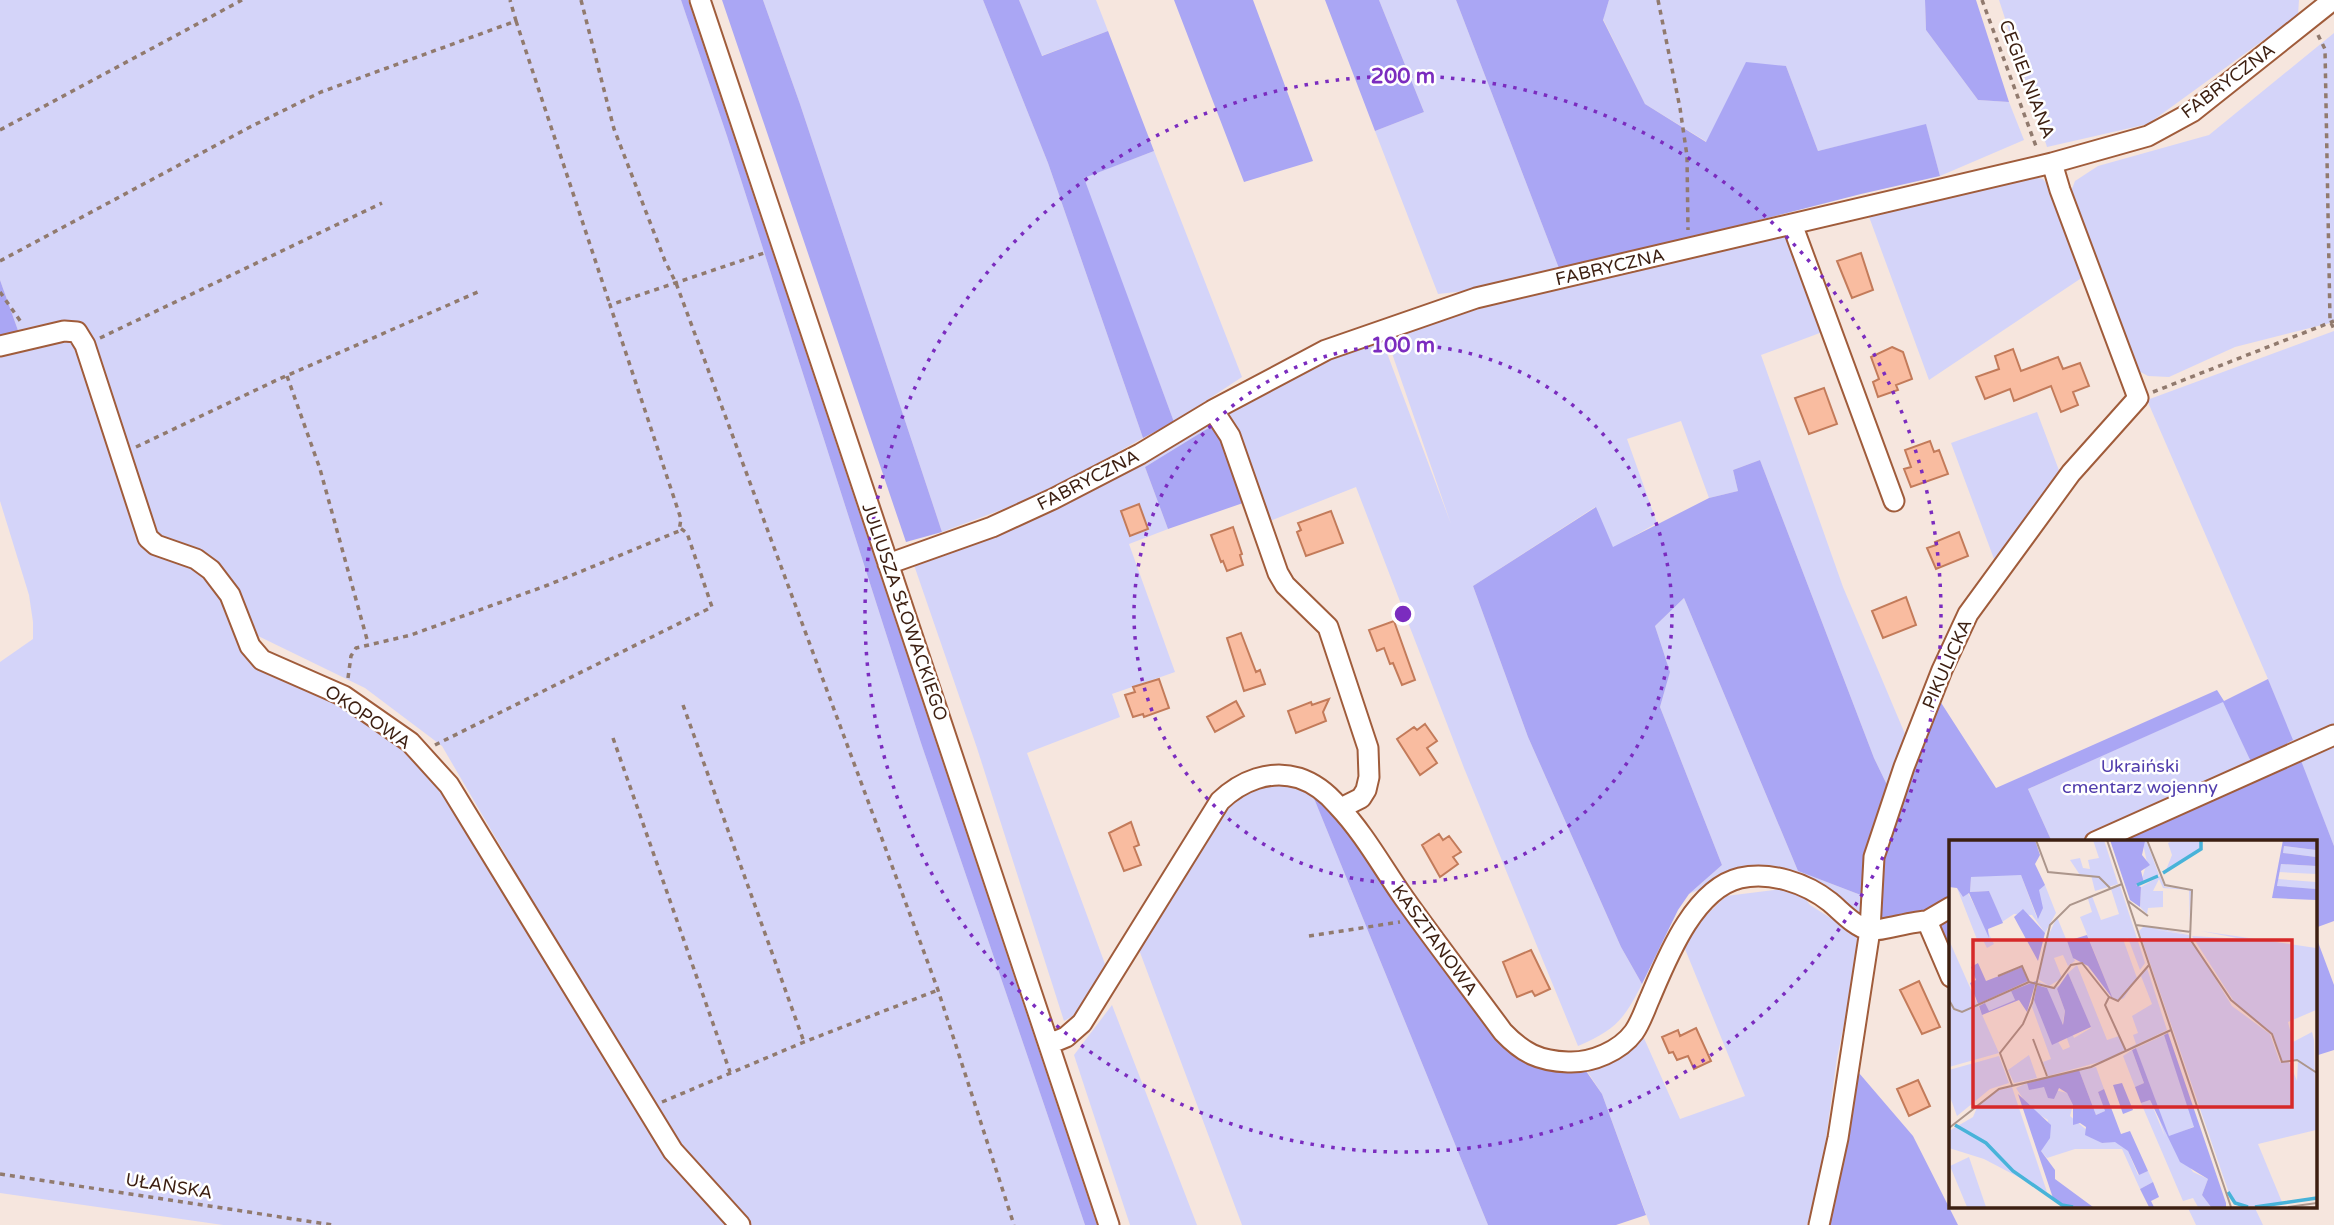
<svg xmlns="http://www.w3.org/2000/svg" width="2334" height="1225" viewBox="0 0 2334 1225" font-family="'Varela Round',sans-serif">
<rect width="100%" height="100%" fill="#f6e6de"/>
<path fill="#d4d4f9" d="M0,0H681L727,136L921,743L1085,1225H752L712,1186L661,1121L442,746L365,688L252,633L230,584L160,538L88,335L20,336L0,280Z
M763,0H983L1048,163L1143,438L1041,495L942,532L800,104Z
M1019,0H1096L1108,31L1041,56Z
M1379,0H1456L1560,271L1492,288L1438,294L1375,131L1424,112Z
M1609,0H1925L1926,30L1978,100L2009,102L2024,140L1940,176L1926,125L1818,151L1786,66L1707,142L1645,104L1603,19Z
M1999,0H2299L2298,15L2148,124L2047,147Z
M2334,33V322L2235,347L2169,377L2148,376L2135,369L2068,199L2075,181L2098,166L2209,135Z
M1154,151L1242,377L1174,422L1083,178Z
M2029,176L2043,179L2052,191L2083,277L1929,380L1868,214Z
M1788,233L1825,331L1761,355L1843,587L1905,734L1888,787L1874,758L1760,460L1733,470L1738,491L1709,498L1681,421L1627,439L1657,523L1613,548L1595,507L1473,586L1528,737L1621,947L1642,984C1624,1020 1615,1030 1578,1046L1464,768L1356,487L1270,521L1226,420L1227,408L1314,361L1381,337L1451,524L1386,336L1534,293Z
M2334,331V846L2268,679L2147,400Z
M75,339L142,539L207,575L220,594L240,639L378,727L419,763L453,806L494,869L641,1119L675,1163L730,1225H223L0,1193V662L33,639V622L29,595L0,501V352L41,341Z
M2037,412L2060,473L1994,559L1951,443Z
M1206,421L1215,424L1145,467L1168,529L1129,544L1175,672L1112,694L1120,717L1027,753L1105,964L1080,1012L1064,1021L977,748L914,565Z
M1684,598L1798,871L1866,897L1865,922L1800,880L1709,885L1689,894L1722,865L1660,707L1670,672L1655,626Z
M2224,701L2252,764L2078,842H2052L2028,789Z
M1279,782L1311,791L1488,1225H1242L1138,947L1223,809L1246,787Z
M1781,889L1802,894L1810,905L1862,938L1837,1058L1819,1191L1807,1225H1650L1602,1094L1587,1071L1628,1051L1643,1036L1680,1119L1745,1096L1685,949L1694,927L1726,896Z
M1112,1005L1197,1225H1130L1074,1055Z
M2187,1206H2254L2263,1225H2196Z"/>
<path fill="#aaa6f4" d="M681,0H688L1097,1225H1085L921,743L727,136Z
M722,0H763L800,104L942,532L906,542Z
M983,0H1019L1042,56L1108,31L1154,151L1084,178L1174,422L1143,438L1048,163Z
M1174,0H1253L1313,161L1244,182Z
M1325,0H1379L1424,112L1375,131Z
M1456,0H1609L1603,20L1645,104L1706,142L1746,62L1786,66L1818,151L1926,124L1940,176L1861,194L1560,271Z
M1925,0H1976L2009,102L1978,100L1926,30Z
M0,280L20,336L0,352Z
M1215,424L1243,503L1168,529L1145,467Z
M1760,460L1874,758L1888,787L1866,846V897L1798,871L1684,598L1655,626L1670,672L1660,707L1722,865L1689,894L1678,910L1642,984L1621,947L1528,737L1473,586L1596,507L1613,547L1709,498L1738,491L1733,470Z
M2268,679L2293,740L2252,764L2223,702L2028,789L2052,842H1951V898L1920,912L1877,923L1880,869L1900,805L1938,698L1996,788L2217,690L2224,701Z
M2300,758L2334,846V921L2315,928V842H2112Z
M1311,791L1331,804L1496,1039C1527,1064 1546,1073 1586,1071L1602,1094L1646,1215L1616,1225H1488Z
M1951,914V961L1936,928L1942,917Z
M2315,934L2334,985V1050L2315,1056Z
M1859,1073L1913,1136L1958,1225H1824Z"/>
<path fill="#f9bca0" stroke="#c37b5a" stroke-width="2" d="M1861,253L1873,290L1852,298L1837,261Z
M1892,347L1903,352L1912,379L1896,385L1898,390L1878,397L1873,382L1879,379L1871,357Z
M2013,349L2021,371L2058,357L2063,369L2080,363L2089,386L2073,392L2078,405L2061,412L2051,386L2014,401L2010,389L1985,399L1976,377L1999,369L1995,356Z
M1824,388L1837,424L1809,434L1795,398Z
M1930,441L1934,452L1939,450L1948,474L1911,487L1904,469L1911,467L1905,450Z
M1139,504L1148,529L1130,536L1121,511Z
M1331,511L1343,543L1306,556L1297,532L1301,530L1298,523Z
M1233,527L1242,554L1240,555L1243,565L1227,571L1223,561L1221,562L1211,535Z
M1959,532L1968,556L1936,569L1927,548L1936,545L1935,542Z
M1906,597L1916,625L1883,638L1872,611Z
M1394,621L1415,680L1402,685L1393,663L1390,664L1384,648L1377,651L1369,630Z
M1241,633L1256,672L1260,670L1265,684L1244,691L1227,638Z
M1159,679L1169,708L1144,717L1143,714L1133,717L1125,695L1135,692L1133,687Z
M1329,699L1323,712L1326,721L1296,733L1288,711L1311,702L1312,705Z
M1236,701L1244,716L1215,732L1207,717Z
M1425,724L1437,741L1427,748L1437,763L1420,775L1397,739L1414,727L1417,730Z
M1131,822L1139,845L1134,847L1141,865L1124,871L1109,833Z
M1439,834L1443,840L1449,836L1461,852L1453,857L1458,864L1440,877L1422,845Z
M1531,950L1550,989L1535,996L1532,991L1517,997L1503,962Z
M1919,981L1940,1027L1922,1034L1900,990Z
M1696,1028L1711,1061L1694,1069L1688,1056L1677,1060L1673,1052L1669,1053L1662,1037L1678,1030L1680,1036Z
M1918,1080L1930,1106L1909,1116L1897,1089Z"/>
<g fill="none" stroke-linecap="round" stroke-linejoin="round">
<g stroke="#a05c3b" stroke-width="23">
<path id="minor" d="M700,0L1109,1225
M1792,224L1894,501
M0,346L64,331L77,332L85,345L148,538L156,545L196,559L211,570L230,595L250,646L262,660L344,696L410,742L449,785L673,1151L740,1225
M1213,410L1230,436L1278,573L1285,585L1328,627L1368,748L1369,777L1366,790L1361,798L1341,808
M888,564L992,527L1053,499L1140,454L1213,410L1326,350L1476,298L2052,163L2148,136L2192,112L2333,0
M2095,842L2334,735
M1927,921L1951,907
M1049,1044L1066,1037L1082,1023L1220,801C1241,781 1270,769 1299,778C1314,783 1328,794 1338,806C1363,832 1383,868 1404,898C1436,943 1470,987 1503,1032C1523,1053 1539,1061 1568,1062C1592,1063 1620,1051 1634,1032C1641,1022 1645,1009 1650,998C1667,958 1694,889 1740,878C1770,871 1806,883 1830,902C1841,911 1855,927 1869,930C1879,932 1912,921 1927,921L1951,977
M1819,1225L1838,1138L1870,930L1874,857L1904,767L1942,670L1968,614L2071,473L2138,398L2060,190L2052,163"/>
</g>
<path stroke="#917a6e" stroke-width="3.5" stroke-dasharray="5 5" stroke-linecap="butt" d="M581,0L614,129L665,261L676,283L938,990L1014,1225
M1658,0L1680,108L1687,156L1688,230
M1982,0L2037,149
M516,21L610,305
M2318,35L2325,49L2330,321L2334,329
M0,130L242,0
M0,261L250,127L321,92L516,21L510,0
M0,292L21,322
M100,338L382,203
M287,376L320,469L368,643
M2153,392L2334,321
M136,447L279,379L478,292
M348,678L351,656L356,648L411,635L548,585L679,531L681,519L610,305L767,252
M683,705L804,1042
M613,738L730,1072
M435,745L712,607L687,533L680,528
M1309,936L1400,922
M662,1102L804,1042L938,990
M0,1174L333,1225"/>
<use href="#minor" stroke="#fff" stroke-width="19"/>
</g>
<g fill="none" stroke="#7b2cbf" stroke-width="3.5" stroke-dasharray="3.5 7">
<circle cx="1403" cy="614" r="269"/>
<circle cx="1403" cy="614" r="538"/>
</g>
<g text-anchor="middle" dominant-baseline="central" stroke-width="5" stroke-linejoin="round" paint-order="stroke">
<g font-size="18" fill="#3c1f11" stroke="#fff">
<text transform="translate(2027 79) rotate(69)">CEGIELNIANA</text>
<text transform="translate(2228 81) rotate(-37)">FABRYCZNA</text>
<text transform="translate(1610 267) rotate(-13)">FABRYCZNA</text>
<text transform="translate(1088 480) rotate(-27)">FABRYCZNA</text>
<text transform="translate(905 612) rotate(71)">JULIUSZA SŁOWACKIEGO</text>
<text transform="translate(1947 664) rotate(-66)">PIKULICKA</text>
<text transform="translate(368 717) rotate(34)">OKOPOWA</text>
<text transform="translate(1435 940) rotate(54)">KASZTANOWA</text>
<text transform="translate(169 1186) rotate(9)">UŁAŃSKA</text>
</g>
<g font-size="18" fill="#513dac" stroke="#fff">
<text x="2140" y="766">Ukraiński<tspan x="2140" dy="21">cmentarz wojenny</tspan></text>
</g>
</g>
<g transform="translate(1949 840)">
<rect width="368" height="368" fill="#f6e6de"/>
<path d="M144,0H155L169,44L146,51L142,35H131L121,20L131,18L134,28L141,29L139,20L150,18ZM185,0H197L210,35L191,46L198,22L193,0ZM225,0H251L253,7L217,30L223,15L219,3ZM335,6L367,10V17L334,13ZM332,24L367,26V34L330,32ZM64,33L72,35L88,78L90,49L96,45L107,73L96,93L83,75L65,74L53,82L40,51L21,52L22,37ZM211,36L216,47L241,49L242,51L241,88L240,50L214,48L210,39L204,51H214V67L199,68L198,74L191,67L192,47ZM329,39L367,42V49L328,47ZM171,46L196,123L191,130L179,98L174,99L188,138L175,158L168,161L164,159L131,77L143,72L139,59L143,56L152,80L170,74L162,49ZM8,48L14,57L19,53L45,104L38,108L34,100L29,102ZM108,77L126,121L119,126L114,115L105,118L113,138L100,146L89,139L95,105ZM195,86L239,94L202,89L240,95L283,166L321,194L331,222H340L348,241L349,220L333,221L324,194L286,163L243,96L293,99L252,91L367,108V170L339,182L344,202L363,192L365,200L367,290L309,304L333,362L367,359L314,367L287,365L282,359L190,91ZM0,100L50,213L0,227ZM128,125L158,200L170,196L176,210L154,221L99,236L94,222L102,219L83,167L85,160L114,210L121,207L117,196L123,193L125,198L142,188L119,133ZM198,128L218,190L177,210L187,204L184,195L189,193L183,176L203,164L192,136ZM88,141L105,148L112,145L108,149L116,171L113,186L98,149ZM62,151L66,160L39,172L36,163ZM215,195L246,286L221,297L244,332L259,339L253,355L262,367H249L244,358L234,361L192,263L201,260L216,297L187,208ZM183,210L195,243L186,247L174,216ZM80,215L88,238L65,243L59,230ZM50,216L60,243L41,249L8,276L0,254V230ZM147,227L155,249L149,252L156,271L147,275L130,230ZM78,243L118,253L124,265L121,276L153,303L166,301L179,311L189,335L199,331L204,342L191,349L173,309H126L98,318L92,311L99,280L80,268L67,248ZM63,247L98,352L35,319L0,308V291L24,277L29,265L50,250ZM20,317L37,367H18L1,326Z" fill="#d4d4f9"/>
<path d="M0,0H86L91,15L86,24L96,45L90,50L94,68L89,79L72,35L22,37L21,52L40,51L54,83L39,89L40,98L20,53L14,57L8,48L0,47ZM161,0L196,1L193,15L201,25L192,31L195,43L187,45L192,47L191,67L181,60ZM334,0H367V10L335,6L334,13L367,17V26L332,24L328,46L367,49V60L323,58ZM74,69L96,93L89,121L65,77ZM138,95L164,159L139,126L124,118L118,101ZM29,123L37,141L73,127L79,141L29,164L21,143L27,140L22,127ZM119,133L142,187L103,205L85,160L88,145L98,148L114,185L116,171L108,149ZM87,141L78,172L70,160L33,175L30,166L36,163L40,171L66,160L62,151ZM219,193L277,363V367H262L253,355L259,339L231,322L201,260L192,263L186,247L195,243L183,210L187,208L220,296L245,287L215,195ZM130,230L147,275L156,271L149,252L155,249L172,294L181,291L199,331L190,335L179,311L166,302L153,303L136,295L137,287L131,283L124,285V265L118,253L110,248L105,259L99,258L95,247L80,250L78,243ZM173,243L184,270L174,274L164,245ZM69,254L102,285L101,298L92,311L106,330V339L144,367H115L105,361ZM204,342L210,357L202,361L205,367H200L191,349Z" fill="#aaa6f4"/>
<path fill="none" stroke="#48b3d9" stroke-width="3.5" d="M214,33L252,9V0M188,45L209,36M6,285L37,303L64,331L113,365L124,367M279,352L286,363L299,367M306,367L368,358"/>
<path fill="none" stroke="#ac968c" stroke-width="2" d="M87,0L99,32L150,37L161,48M158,0L282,367M198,0L216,45L243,50L241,99L282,160L323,194L333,222L348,220L368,233M179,61L199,76M187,85L242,92M49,136L73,126L80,142L105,148L122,125L133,123L160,157L169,161L200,125M160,157L156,165L177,211M0,160L5,169L13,172L80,142M84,199L98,236M63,245L51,213L74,184L83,163L101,85L121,65L173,44M0,288L50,249L142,227L222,190M339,367L368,363"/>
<path fill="#d62828" fill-opacity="0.15" stroke="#d62828" stroke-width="3.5" d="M24,100H343V267H24Z"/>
<rect width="368" height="368" fill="none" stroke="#3c1f11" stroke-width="3.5"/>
</g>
<circle cx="1403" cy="614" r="10" fill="#7b2cbf" stroke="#fff" stroke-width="3.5"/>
<g font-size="21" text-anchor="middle" font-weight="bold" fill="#7b2cbf" stroke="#fff" stroke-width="5" stroke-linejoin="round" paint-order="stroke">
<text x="1403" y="83">200 m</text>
<text x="1403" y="352">100 m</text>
</g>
</svg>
